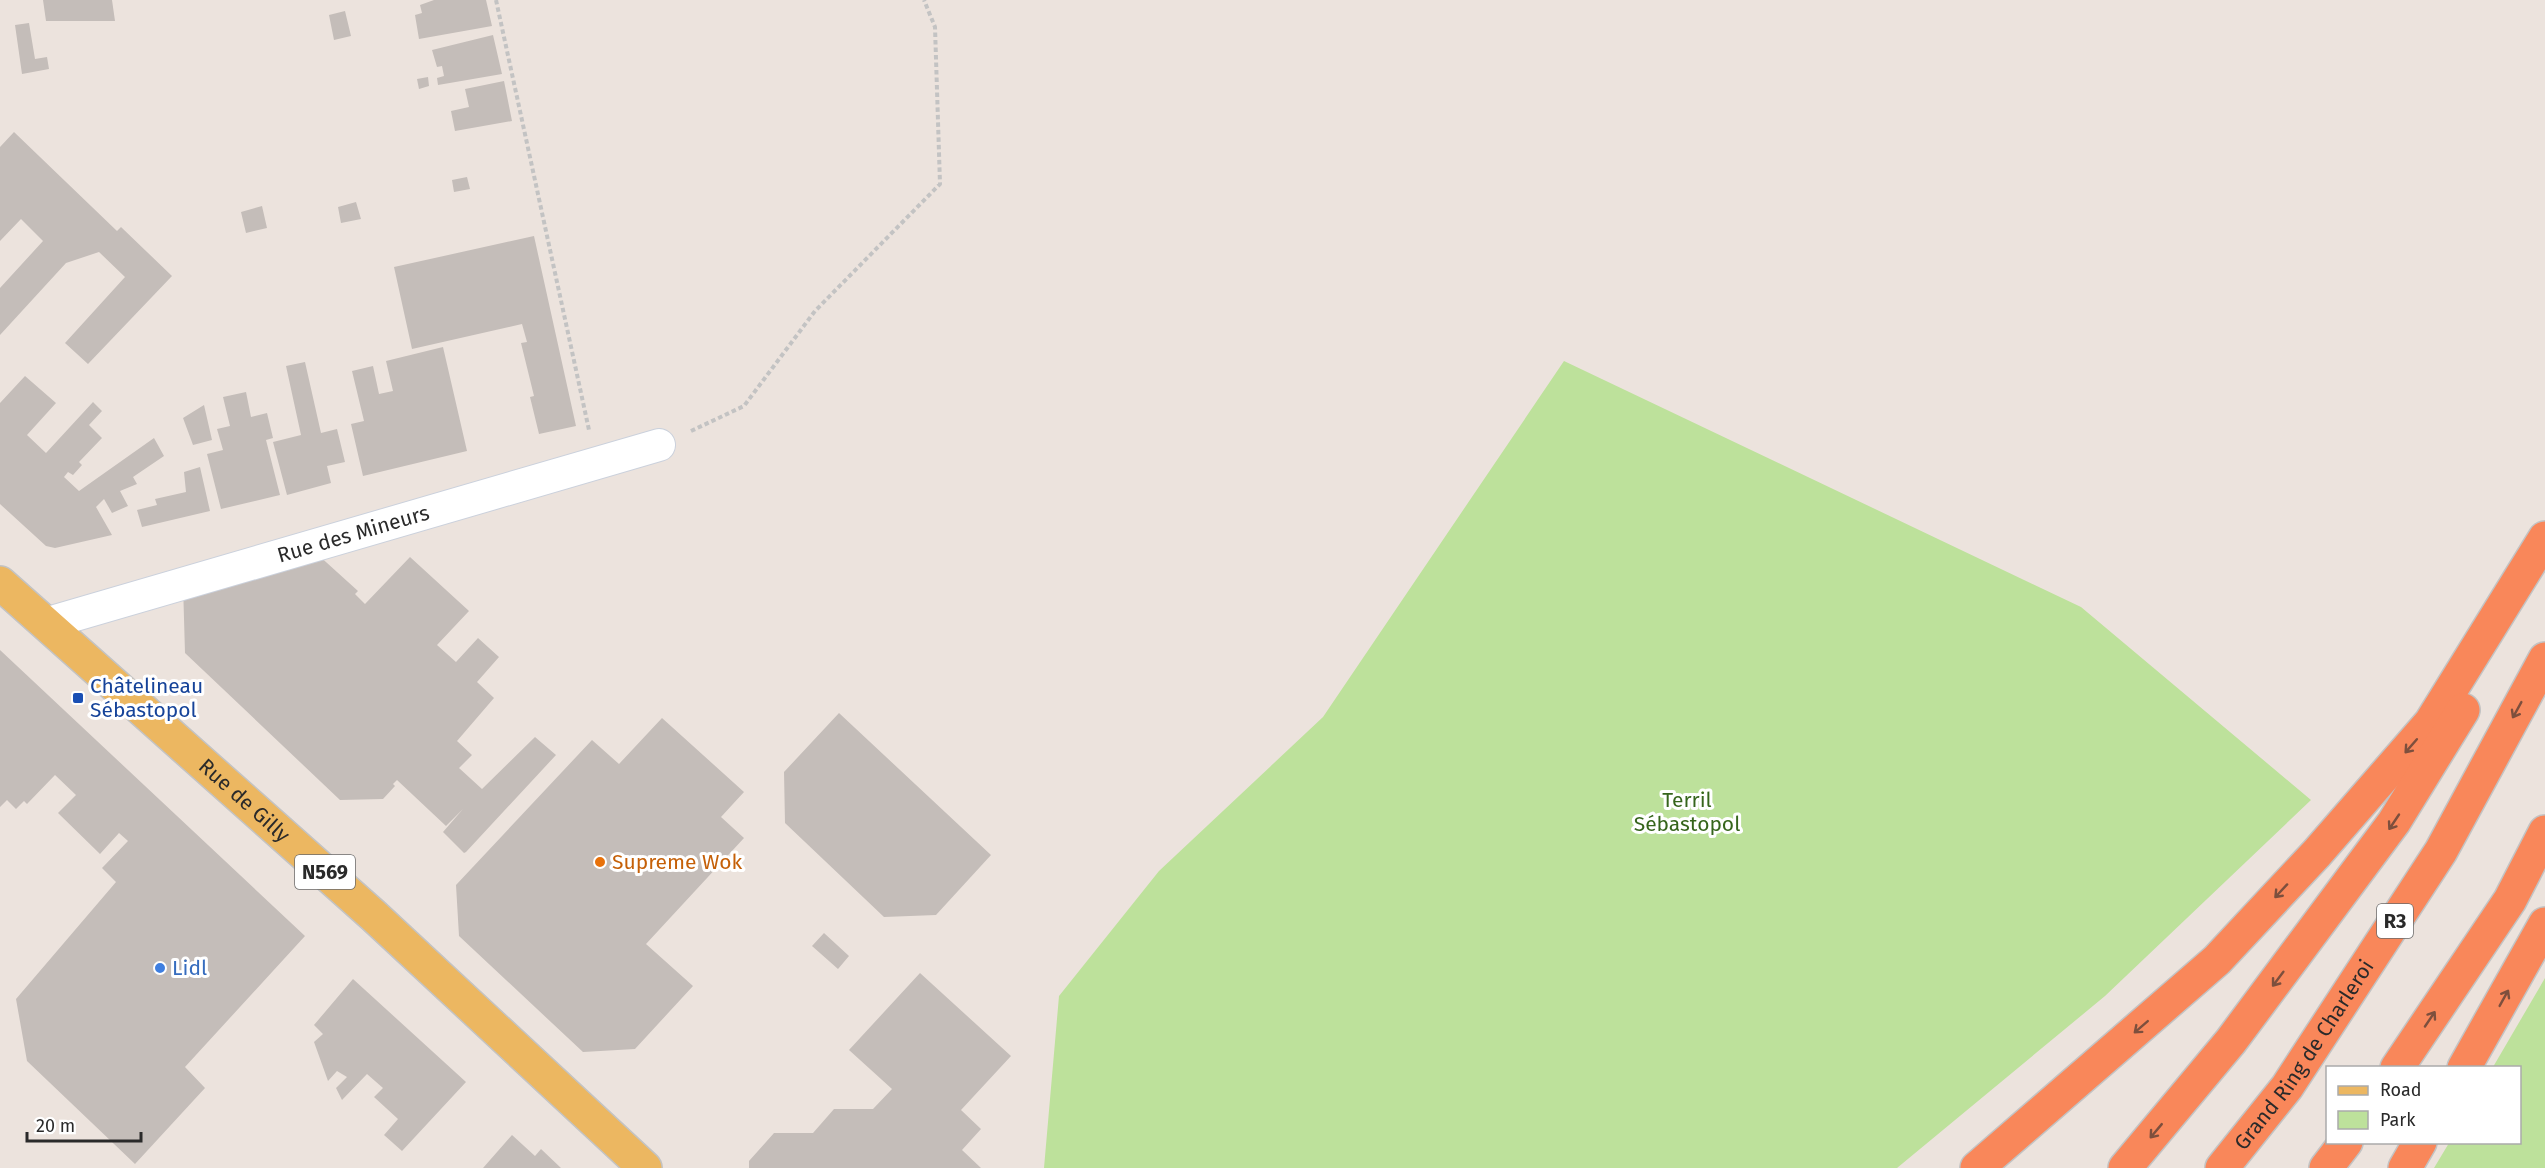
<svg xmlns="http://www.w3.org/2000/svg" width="2545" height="1168" viewBox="0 0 2545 1168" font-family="'Fira Sans',sans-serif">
<rect width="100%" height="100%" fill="#ece3dd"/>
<path fill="#bde19b" d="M1564,361L2081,607L2311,800L2105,996L1897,1168H1044L1059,996L1159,871L1323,717Z
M2545,978V1168H2434L2449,1143L2520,1142V1068L2493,1067Z"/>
<path fill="#c4bdb9" d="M43,0H112L115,21H46Z
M434,0H486L492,26L419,39L415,15L422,13L420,5Z
M345,11L351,36L334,40L329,15Z
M29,23L35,59L47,57L49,69L22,74L15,25Z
M493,35L502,74L438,85L437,78L444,76L442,66L437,67L432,50Z
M428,77L429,86L419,89L417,79Z
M504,81L512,121L455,131L451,111L469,107L465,89Z
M14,132L117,231L121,227L172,276L88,364L65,343L125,277L99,252L66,263L0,335V288L43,241L21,219L0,241V147Z
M467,177L470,189L454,192L452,180Z
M356,202L361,219L341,223L338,207Z
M262,206L267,228L246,233L241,212Z
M534,236L576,426L539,434L530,397L534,396L521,343L527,342L522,324L412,349L394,267Z
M443,347L467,451L363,476L351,424L364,421L352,371L373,366L379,394L393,391L386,361Z
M305,362L321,433L337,429L345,462L327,466L331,483L287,495L273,442L301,435L286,366Z
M25,376L56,403L27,435L46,453L93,402L102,411L89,425L102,438L79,462L82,465L73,475L68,472L64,477L79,491L154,438L164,456L133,477L137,484L120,491L128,506L112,513L104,499L96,507L112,535L55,548L46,546L0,504V403Z
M246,392L251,417L267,413L273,438L266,440L280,495L221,509L207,454L223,450L217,429L230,426L223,397Z
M204,405L212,440L193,445L183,418Z
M200,467L210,511L142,527L137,510L157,505L155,499L186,492L184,472Z
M316,553L358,591L355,594L365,604L410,557L469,611L437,645L456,662L478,638L499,657L477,682L494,698L457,741L472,755L459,768L482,789L535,737L556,755L466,852L464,853L443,832L463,809L446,826L397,780L393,784L395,786L383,799L340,800L185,653L183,584Z
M0,650L305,936L185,1067L205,1088L135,1164L27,1061L16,999L116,882L102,868L128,841L119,833L100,854L58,813L76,795L55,775L27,804L24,801L16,809L7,800L0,807Z
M839,713L991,855L936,915L884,917L785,823L784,772Z
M662,718L744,792L721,817L744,838L646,944L693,986L635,1049L583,1052L459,936L456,885L592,740L619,764Z
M824,933L849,956L838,969L812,946Z
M920,973L1011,1056L961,1110L981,1129L962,1150L981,1168H749V1161L774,1133H813L834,1109H873L892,1089L849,1050Z
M353,979L466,1082L402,1151L384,1135L398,1119L374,1097L383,1088L367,1074L342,1100L336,1088L347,1077L337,1071L328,1081L314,1042L323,1034L314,1025Z
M512,1135L535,1156L541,1149L561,1168H483Z"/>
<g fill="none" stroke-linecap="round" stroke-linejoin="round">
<g stroke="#cbd1dc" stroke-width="34">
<g id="street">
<path id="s1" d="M48,623L659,445"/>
</g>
</g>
<g stroke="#c3c3c3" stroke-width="36">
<g id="primary">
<path id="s2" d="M0,583L374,916L645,1168"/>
</g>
</g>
<g stroke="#c3c3c3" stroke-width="36">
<g id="highway">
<path d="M2397,1068L2510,900L2545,832"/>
<path d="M2464,1068L2545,924"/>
<path d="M1977,1168L2217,960L2317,853L2431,722L2545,538"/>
<path d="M2125,1168L2231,1041L2394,822L2463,710"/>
<path id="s3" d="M2222,1168L2287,1087L2441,851L2545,659"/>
<path d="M2326,1168L2346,1142"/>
<path d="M2405,1168L2420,1142"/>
</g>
</g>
<path stroke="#c3c3c3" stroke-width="4" stroke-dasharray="4.5 3" stroke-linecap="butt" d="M496,0L589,430
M691,431L744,406L815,311L940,184L935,27L924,0"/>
<use href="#street" stroke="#fff" stroke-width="32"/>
<use href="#primary" stroke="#ecb761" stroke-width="33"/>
<use href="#highway" stroke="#f9875a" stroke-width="33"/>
</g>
<defs><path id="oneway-shaft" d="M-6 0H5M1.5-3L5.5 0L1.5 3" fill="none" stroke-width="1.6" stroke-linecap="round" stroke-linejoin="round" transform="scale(1.5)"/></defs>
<g stroke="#7d4f3d">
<use href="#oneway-shaft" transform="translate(2517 710) rotate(119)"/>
<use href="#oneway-shaft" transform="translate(2411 746) rotate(131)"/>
<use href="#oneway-shaft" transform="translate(2394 822) rotate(124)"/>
<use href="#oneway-shaft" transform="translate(2281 891) rotate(133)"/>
<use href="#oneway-shaft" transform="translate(2278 979) rotate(127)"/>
<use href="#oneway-shaft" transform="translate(2504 998) rotate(-61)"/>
<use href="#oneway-shaft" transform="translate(2430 1019) rotate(-56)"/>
<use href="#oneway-shaft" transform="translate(2141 1027) rotate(139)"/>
<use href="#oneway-shaft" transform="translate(2156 1131) rotate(130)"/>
</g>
<rect fill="#1a4fb4" stroke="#fff" stroke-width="2" x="72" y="692" width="12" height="12" rx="3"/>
<circle fill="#e8710a" stroke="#fff" stroke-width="2" cx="600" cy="862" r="6"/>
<circle fill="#3f7fe0" stroke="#fff" stroke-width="2" cx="160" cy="968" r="6"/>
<g text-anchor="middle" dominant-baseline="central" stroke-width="6" stroke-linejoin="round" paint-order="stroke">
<g fill="#fff" stroke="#6a6a6a" stroke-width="1.5">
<rect x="295" y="855" width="60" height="34" rx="4.5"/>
<rect x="2377" y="904" width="36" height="34" rx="4.5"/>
</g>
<g font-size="20" font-weight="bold" fill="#2a2a2a">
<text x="325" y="872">N569</text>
<text x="2395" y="921">R3</text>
</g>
<g font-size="21" fill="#2a2a2a" stroke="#fff">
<text stroke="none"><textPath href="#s1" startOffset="318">Rue des Mineurs</textPath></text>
<text stroke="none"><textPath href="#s2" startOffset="327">Rue de Gilly</textPath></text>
<text stroke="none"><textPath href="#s3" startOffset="140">Grand Ring de Charleroi</textPath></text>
</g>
<g font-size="21" fill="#164399" stroke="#fff" text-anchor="start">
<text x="90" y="686">Châtelineau<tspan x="90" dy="24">Sébastopol</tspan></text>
</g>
<g font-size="21" fill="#36651c" stroke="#fff">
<text x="1687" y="800">Terril<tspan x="1687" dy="24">Sébastopol</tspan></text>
</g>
<g font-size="21" fill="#c56008" stroke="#fff" text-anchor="start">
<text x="612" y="862">Supreme Wok</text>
</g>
<g font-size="21" fill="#366cbe" stroke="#fff" text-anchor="start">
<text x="172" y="968">Lidl</text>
</g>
</g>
<rect x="2326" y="1066" width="195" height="78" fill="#ffffff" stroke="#aaaaaa" stroke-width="1.5"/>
<rect x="2338" y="1086" width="30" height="9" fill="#ecb761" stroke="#aaaaaa" stroke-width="1.5"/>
<text x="2380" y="1096" font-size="18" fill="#2a2a2a">Road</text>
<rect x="2338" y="1111" width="30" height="18" fill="#bde19b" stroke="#aaaaaa" stroke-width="1.5"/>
<text x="2380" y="1126" font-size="18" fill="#2a2a2a">Park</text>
<path d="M27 1132v9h114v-9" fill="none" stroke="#2a2a2a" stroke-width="3"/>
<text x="36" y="1132" font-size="18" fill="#2a2a2a" stroke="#ffffff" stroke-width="4.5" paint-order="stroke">20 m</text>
</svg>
